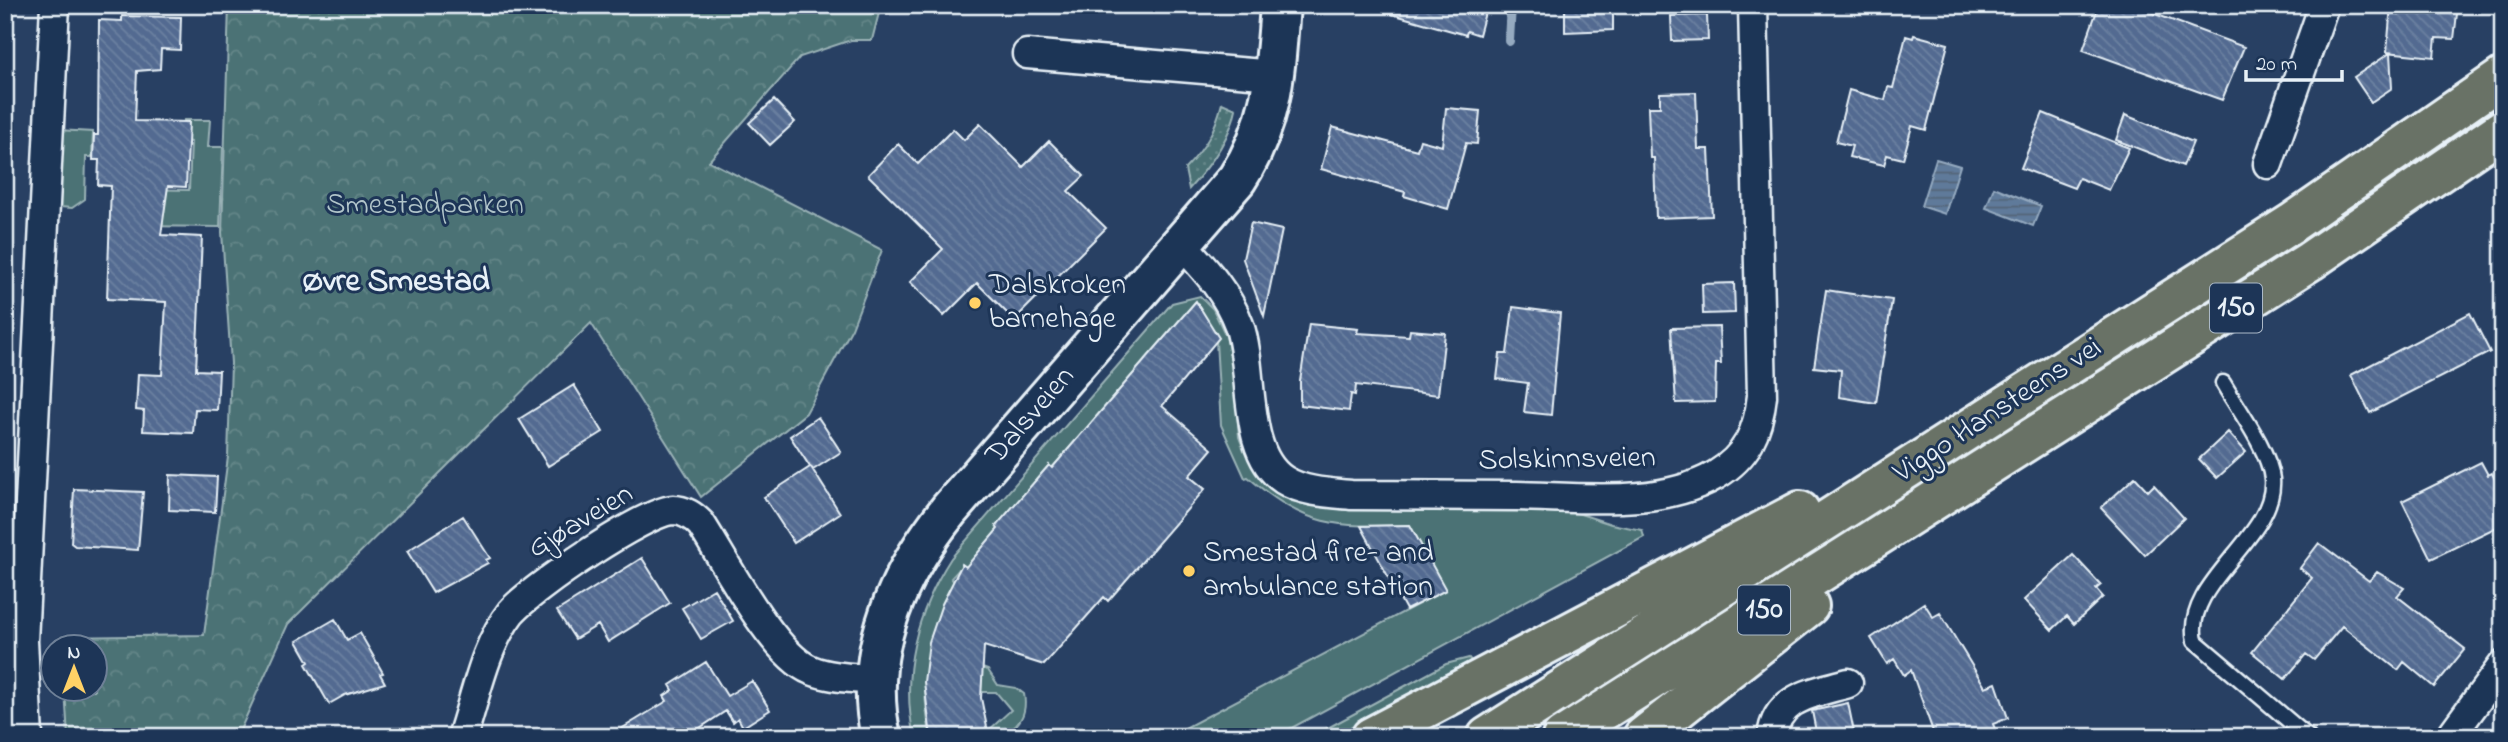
<svg xmlns="http://www.w3.org/2000/svg" width="2508" height="742" viewBox="0 0 2508 742" font-family="'Indie Flower',sans-serif">
<defs>
<pattern id="park-crowns" width="20" height="18" patternUnits="userSpaceOnUse" patternTransform="scale(1.75)"><rect width="20" height="18" fill="#4b7275"/><path d="M2 6a3 3 0 1 1 6 0M12 15a3 3 0 1 1 6 0" fill="none" stroke="#658789"/></pattern>
<pattern id="garden-dots" width="8" height="8" patternUnits="userSpaceOnUse" patternTransform="scale(1.75)"><rect width="8" height="8" fill="#4b7275"/><path d="M2 2h.1M6 6h.1" fill="none" stroke="#658789" stroke-width="1.8" stroke-linecap="round"/></pattern>
<pattern id="water-rules" width="6" height="5" patternUnits="userSpaceOnUse" patternTransform="scale(1.75)"><rect width="6" height="5" fill="#5e7a9a"/><path d="M0 2.5h6" fill="none" stroke="#536476"/></pattern>
<pattern id="building-back-hatch" width="6" height="6" patternUnits="userSpaceOnUse" patternTransform="scale(1.75)"><rect width="6" height="6" fill="#536b91"/><path d="M-1 5l2 2M0 0l6 6M5-1l2 2" fill="none" stroke="#6c81a1"/></pattern>
</defs>
<rect width="100%" height="100%" fill="#284063"/>
<filter id="ink" filterUnits="userSpaceOnUse"><feTurbulence type="fractalNoise" baseFrequency=".0143" numOctaves="2"/><feDisplacementMap in="SourceGraphic" scale="14" xChannelSelector="R" yChannelSelector="G"/><feConvolveMatrix kernelMatrix="1 2 1 2 8 2 1 2 1" color-interpolation-filters="sRGB"/></filter>
<g filter="url(#ink)">
<path fill="#4b7275" stroke="#9ab2b6" stroke-width="2" d="M184,120H210L208,147H223L220,227L136,226L137,189L189,190L191,142L183,141Z
M57,130L93,132L92,157H86L85,199L72,208L60,207L53,201Z
M1200,296L1213,309L1226,336L1234,374L1239,437L1244,450L1267,484L1291,501L1345,510H1568L1611,524L1642,530L1644,537L1275,737H1168L1445,590L1410,525C1335,527 1307,528 1248,477L1245,478L1221,425L1216,341L1218,338L1195,302L1052,468L1049,465L996,526L998,529L966,567L963,565L951,578L954,582C927,631 918,681 931,737H914C900,673 917,611 951,558L1172,303Z
M1469,658L1474,665L1463,672L1341,737H1311L1446,664Z
M982,668L988,670L998,685L1016,688L1024,694C1028,715 1019,724 1004,737H990L988,731L1011,710L996,692H981Z"/>
<path fill="url(#park-crowns)" stroke="#9ab2b6" stroke-width="2" d="M229,5H881L872,40H851L800,57L709,161L882,250L852,328L806,413L701,497L591,323L288,624L237,737H68L65,690H94V648L62,647V637L204,635L228,457L231,363L222,232Z"/>
<path fill="url(#garden-dots)" stroke="#9ab2b6" stroke-width="2" d="M1222,103L1236,109C1230,139 1209,167 1189,189L1185,169C1205,148 1215,131 1222,103Z"/>
<path fill="url(#water-rules)" stroke="#95aac0" stroke-width="2" d="M1936,159L1960,166L1945,214L1921,206Z
M1994,187L2041,206L2033,226L1986,208Z"/>
<g fill="none" stroke-linecap="round" stroke-linejoin="round">
<path stroke="#95aac0" stroke-width="10" d="M1509,41L1511,5"/>
</g>
<path fill="url(#building-back-hatch)" stroke="#e8f1f8" stroke-width="2" d="M1390,5H1487L1479,35L1467,31L1466,35L1388,13Z
M1565,5H1613V30L1565,32Z
M2099,5H2131L2244,47L2222,100L2083,50Z
M2391,5H2458L2454,39L2436,38L2434,57L2387,52Z
M1707,15L1708,40L1672,41L1671,16Z
M122,16L181,17L180,50L161,49L160,69L137,71L135,121L189,122L186,187L168,186L161,235L202,237L196,370L219,371L217,410L195,409L193,433L143,431L144,411L136,410L138,374L162,375L166,302L107,299L111,186L98,185L99,160H93L94,135H98L99,20L122,21Z
M1914,35L1948,44L1926,130L1912,126L1903,159L1887,155L1884,165L1849,157L1852,146L1836,142L1849,90L1885,100L1888,87L1893,88L1906,36L1913,38Z
M2390,53L2392,88L2371,102L2354,77Z
M1696,92L1698,149H1709L1712,216L1656,218L1654,158H1650L1648,107H1660V93Z
M774,100L795,122L770,145L749,123Z
M1446,108L1480,111L1477,144L1466,143L1448,209L1404,196L1405,192L1321,169L1332,127L1417,150L1420,140L1442,146Z
M2043,113L2129,148L2109,190L2079,178L2074,188L2021,168Z
M2125,115L2193,142L2183,166L2116,140Z
M980,124L1023,167L1049,141L1084,176L1068,191L1106,228L1014,320L977,283L944,316L910,282L943,249L868,175L898,144L918,164L953,129L964,140Z
M1251,223L1282,230L1264,316L1243,259Z
M1734,283L1735,313L1703,314L1702,284Z
M1826,290L1892,300L1876,403L1839,397L1841,370L1814,367Z
M1196,301L1219,338L1162,406L1212,449L1189,476L1205,489L1108,601L1104,597L1044,665L984,646L981,698L989,737H931L924,682L929,642L942,604L962,564L966,567L998,529L996,526L1049,465L1052,468Z
M1513,307L1560,313L1551,415L1524,412L1528,383L1497,379L1500,354H1507Z
M2470,313L2490,352L2370,413L2351,375Z
M1309,324L1358,329L1357,333L1409,336L1410,330L1445,333L1438,395L1356,385L1355,395L1351,394L1349,411L1300,405V381Z
M1719,327L1721,364H1716L1715,402L1676,403L1671,328Z
M574,385L603,432L548,466L519,419Z
M818,417L841,452L813,470L811,467L840,513L794,543L764,497L810,467L790,436Z
M2228,432L2246,452L2217,478L2199,459Z
M2481,462L2488,475L2492,473L2503,495V524L2431,559L2402,501Z
M170,475L217,477L215,512L169,510Z
M2135,477L2148,491L2154,485L2184,518L2145,555L2101,508Z
M74,489L143,492L138,550L75,546L71,543Z
M463,516L490,558L486,560L488,563L433,593L407,551Z
M1410,525L1446,590L1406,610L1361,526Z
M2319,543L2369,581L2377,572L2404,588L2397,596L2465,649L2434,687L2404,662L2398,670L2342,626L2314,660L2306,654L2285,679L2252,652L2312,578L2300,568Z
M2073,555L2101,585L2096,589L2103,597L2074,624L2067,616L2052,630L2024,600Z
M642,558L670,603L608,642L598,625L575,639L557,611Z
M714,589L733,621L701,639L682,608Z
M1924,603L1933,617L1940,613L1985,687L1996,683L2008,718L1993,724L1998,737H1935L1911,670L1904,675L1894,659L1887,664L1871,638Z
M335,619L347,640L360,633L383,673L380,674L385,683L345,695L329,704L306,664L309,662L297,641Z
M706,662L727,696L752,681L770,710L743,727L738,718L733,722L726,711L686,737H608L667,701L664,696L673,690L670,685Z
M1848,703L1855,737H1817L1812,711Z"/>
<g fill="none" stroke-linecap="round" stroke-linejoin="round">
<g stroke="#e8f1f8" stroke-width="19">
<path id="lane" d="M2223,383C2238,409 2269,450 2272,479C2277,537 2182,582 2195,641L2308,737"/>
</g>
<g stroke="#e8f1f8" stroke-width="33">
<path id="street" d="M1027,54L1274,75
M2268,164L2324,5
M1181,243C1204,268 1227,292 1239,325C1255,370 1241,452 1284,480C1303,492 1329,493 1351,495C1406,495 1461,496 1517,496C1580,497 1659,508 1716,475C1747,456 1758,432 1762,396L1753,5
M28,737L23,641L55,5
M462,737C476,696 484,647 511,612C531,589 645,511 673,510C685,510 693,516 701,524C725,561 773,655 811,670C831,678 855,678 876,680
M1772,737C1776,696 1815,693 1848,683
M2450,737L2503,665"/>
</g>
<g stroke="#e8f1f8" stroke-width="44">
<path id="secondary" d="M881,737C862,652 897,575 949,510L1237,179C1274,122 1275,71 1280,5"/>
</g>
<g stroke="#e8f1f8" stroke-width="44">
<path id="highway" d="M1371,737L1800,511
M1487,737L2292,223L2503,77
M1562,737L2310,261L2503,129
M1643,737L1809,606"/>
</g>
<use href="#lane" stroke="#1d3557" stroke-width="14"/>
<use href="#street" stroke="#1d3557" stroke-width="28"/>
<use href="#secondary" stroke="#1d3557" stroke-width="38"/>
<use href="#highway" stroke="#697266" stroke-width="38"/>
</g>
</g>
<g fill="#ffd166" stroke="#1d3557" stroke-width="2.5">
<circle cx="975" cy="303" r="7"/>
<circle cx="1189" cy="571" r="7"/>
</g>
<g text-anchor="middle" dominant-baseline="central" stroke-width="6" stroke-linejoin="round" paint-order="stroke">
<g fill="#1d3557" stroke="#abb9c8" stroke-width="2">
<rect x="2210" y="283.5" width="52" height="49" rx="5"/>
<rect x="1738" y="585.5" width="52" height="49" rx="5"/>
</g>
<g font-size="28" font-weight="bold" fill="#e8f1f8">
<text x="2236" y="308">150</text>
<text x="1764" y="610">150</text>
</g>
<g font-size="30" fill="#b1c5ca" stroke="#1d3557">
<text x="425" y="206">Smestadparken</text>
</g>
<g font-size="30" fill="#e8f1f8" stroke="#1d3557" text-anchor="start">
<text x="989" y="286">Dalskroken<tspan x="989" dy="34">barnehage</tspan></text>
<text x="1203" y="554">Smestad fire- and<tspan x="1203" dy="34">ambulance station</tspan></text>
</g>
<g font-size="30" fill="#e8f1f8" stroke="#1d3557">
<text transform="translate(1998 411) rotate(-33)">Viggo Hansteens vei</text>
<text transform="translate(1031 416) rotate(-49)">Dalsveien</text>
<text transform="translate(1567 460) rotate(-1)">Solskinnsveien</text>
<text transform="translate(581 522) rotate(-31)">Gjøaveien</text>
</g>
<g font-size="32" font-weight="bold" fill="#e8f1f8" stroke="#1d3557">
<text x="396" y="282">Øvre Smestad</text>
</g>
</g>
<rect width="2508" height="742" fill="none" stroke="#1d3557" stroke-width="28"/>
<rect x="14" y="14" width="2480" height="714" fill="none" stroke="#e8f1f8" stroke-width="2.5" filter="url(#ink)"/>
<g transform="translate(74 668)"><circle r="33" fill="#1d3557" stroke="#6e8097" stroke-width="2"/>
<path d="M0-5L12 26L0 18L-12 26Z" fill="#ffd166"/>
<text y="-10" font-size="19" font-weight="bold" text-anchor="middle" fill="#e8f1f8">N</text>
</g>
<path d="M2246 70v10h96v-10" fill="none" stroke="#e8f1f8" stroke-width="3.5"/>
<text x="2256" y="70" font-size="21" fill="#e8f1f8" stroke="#1d3557" stroke-width="5" paint-order="stroke">20 m</text>
</svg>
